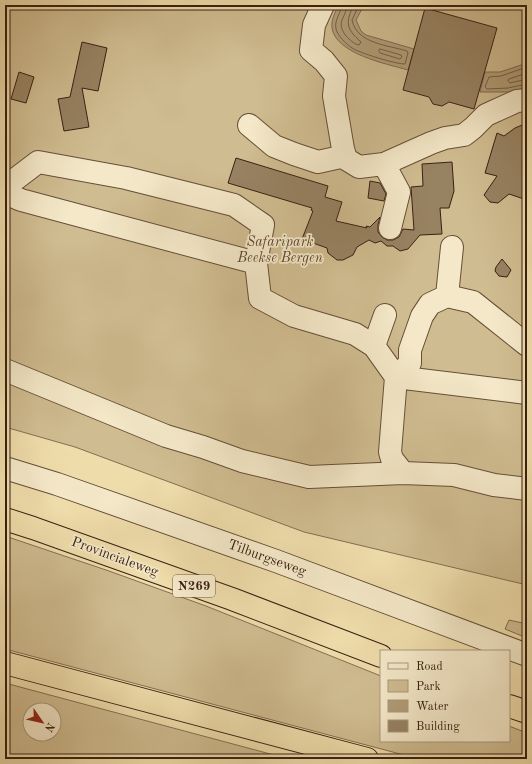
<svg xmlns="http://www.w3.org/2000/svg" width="532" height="764" viewBox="0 0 532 764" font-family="'Old Standard TT',serif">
<rect width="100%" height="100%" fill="#eedcaa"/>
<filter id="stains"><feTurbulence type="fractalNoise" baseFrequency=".005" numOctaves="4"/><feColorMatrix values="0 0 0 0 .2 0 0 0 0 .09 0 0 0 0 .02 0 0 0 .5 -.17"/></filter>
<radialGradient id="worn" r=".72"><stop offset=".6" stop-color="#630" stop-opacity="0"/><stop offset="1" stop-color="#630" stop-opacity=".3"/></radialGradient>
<path fill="#cfbc90" stroke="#846e52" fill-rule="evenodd" d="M5,5H527V585L304,532L75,447L5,427Z
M5,536L109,571L206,606L381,676V741H509V726L527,733V759H419L5,649Z
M509,620L527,624V638L505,629Z
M5,683L289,759H5ZM30,710H54V734H30Z"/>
<path fill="#b09c77" stroke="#806a4f" d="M339,5H364L356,20L361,31L366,35L414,49L408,70C387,64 336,54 332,28C331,20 335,12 339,5Z
M527,63V88L508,92H480L485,72H500Z"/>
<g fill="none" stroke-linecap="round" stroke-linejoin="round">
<path stroke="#745e45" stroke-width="1" d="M342,5C341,13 334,20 336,29C338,36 346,44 352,48C360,53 395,64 405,64L408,53L407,51C388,45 357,44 352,20L359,5
M347,5C346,19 335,21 346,36C350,40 354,44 359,45L361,42C346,29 345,22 354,5
M380,49L401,55L402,57L400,59L380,53L379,51Z
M527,67L501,76L489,77L485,87L487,89L508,88L527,84
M527,73L509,79L508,81L510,83L527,79"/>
</g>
<path fill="#978262" stroke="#392013" d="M425,8L497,28L474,109L449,102L442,106L433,104L429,97L403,90Z
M82,42L107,48L98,91L82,88L89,127L64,131L58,99L70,97Z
M19,72L34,77L26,103L11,99Z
M527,123V200L509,194L498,203L490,202L484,195L497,176L485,173L497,133L504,136L515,128Z
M236,158L328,186L325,197L342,202L336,221L367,228L366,226L370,227L380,217L378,225V232L382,237L387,240H393L399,237L403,229L414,230L411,187L423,186L422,164L452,162L454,191L449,208H440L442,234L420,235L408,249L400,251L393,246H387L381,241L375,243L369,240L357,247L353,255L343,260H337L328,253L327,248L302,239L313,211L311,210L312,208L228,183Z
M370,181L380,183L386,194L384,201L368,198Z
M502,259L511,270L507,277L499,276L495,271L496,267Z"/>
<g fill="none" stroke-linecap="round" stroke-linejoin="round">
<g stroke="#664f39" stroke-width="24">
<path id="minor" d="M323,5L314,25L311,50L324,61L336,76L334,96L343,149L346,159L359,167L384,164L399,192L390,228
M249,125L274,146L294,154L318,162L345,156
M384,164L431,143L445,138L464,135L473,128L486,115L517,101L527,100
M5,187L38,162L126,178L234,205L263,225L256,263L260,298L294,316L355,334L374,346L396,377L527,393
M5,193L21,200L256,263
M447,296L452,247
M374,346L385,315
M5,370L166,436L203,447L242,461L309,477L403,473L454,475L494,485L527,489
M5,468L57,484L276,561L527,655
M403,473L392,459L390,452L396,377L410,363V350L422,316L430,304L447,296L473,302L527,345"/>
</g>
<g stroke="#392013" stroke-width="24">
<path id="highway" d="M5,519L33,528L232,599L381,656
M5,663L367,759
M509,706L527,712"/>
</g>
<use href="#minor" stroke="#f4e8c8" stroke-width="22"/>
<use href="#highway" stroke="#eedcaa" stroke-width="22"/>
</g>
<g text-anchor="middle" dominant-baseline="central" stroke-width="3.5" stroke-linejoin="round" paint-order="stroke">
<rect fill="#f4e8c8" stroke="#715c49" stroke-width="1" x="173" y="575" width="42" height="22" rx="3"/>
<g font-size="13" font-weight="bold" fill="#392013">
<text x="194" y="586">N269</text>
</g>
<g font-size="14" font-style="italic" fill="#5e4732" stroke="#f4e8c8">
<text x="280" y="242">Safaripark<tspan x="280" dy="16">Beekse Bergen</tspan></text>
</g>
<g font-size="14" fill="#392013" stroke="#f4e8c8">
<text transform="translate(115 557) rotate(20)">Provincialeweg</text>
<text transform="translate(267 558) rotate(20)">Tilburgseweg</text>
</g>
</g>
<rect width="532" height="764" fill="none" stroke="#eedcaa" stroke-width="20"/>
<rect x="6" y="6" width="520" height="752" fill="none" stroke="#392013" stroke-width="2"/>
<rect x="10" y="10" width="512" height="744" fill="none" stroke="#392013"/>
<rect x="380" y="650" width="130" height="92" fill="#f4e8c8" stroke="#a99880"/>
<rect x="388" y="663" width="20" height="6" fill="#f4e8c8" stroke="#a99880"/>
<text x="416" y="670" font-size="12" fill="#392013">Road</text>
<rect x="388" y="680" width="20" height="12" fill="#cfbc90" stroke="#a99880"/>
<text x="416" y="690" font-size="12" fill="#392013">Park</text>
<rect x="388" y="700" width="20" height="12" fill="#b09c77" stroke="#a99880"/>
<text x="416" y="710" font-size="12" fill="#392013">Water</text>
<rect x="388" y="720" width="20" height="12" fill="#978262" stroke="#a99880"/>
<text x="416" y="730" font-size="12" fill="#392013">Building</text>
<g transform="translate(42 722) rotate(124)"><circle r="19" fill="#f4e8c8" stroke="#a99880"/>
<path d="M0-3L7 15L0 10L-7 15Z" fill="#8f2418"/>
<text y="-6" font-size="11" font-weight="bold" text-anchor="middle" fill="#392013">N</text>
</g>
<rect width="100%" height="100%" filter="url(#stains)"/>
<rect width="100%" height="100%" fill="url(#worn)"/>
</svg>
